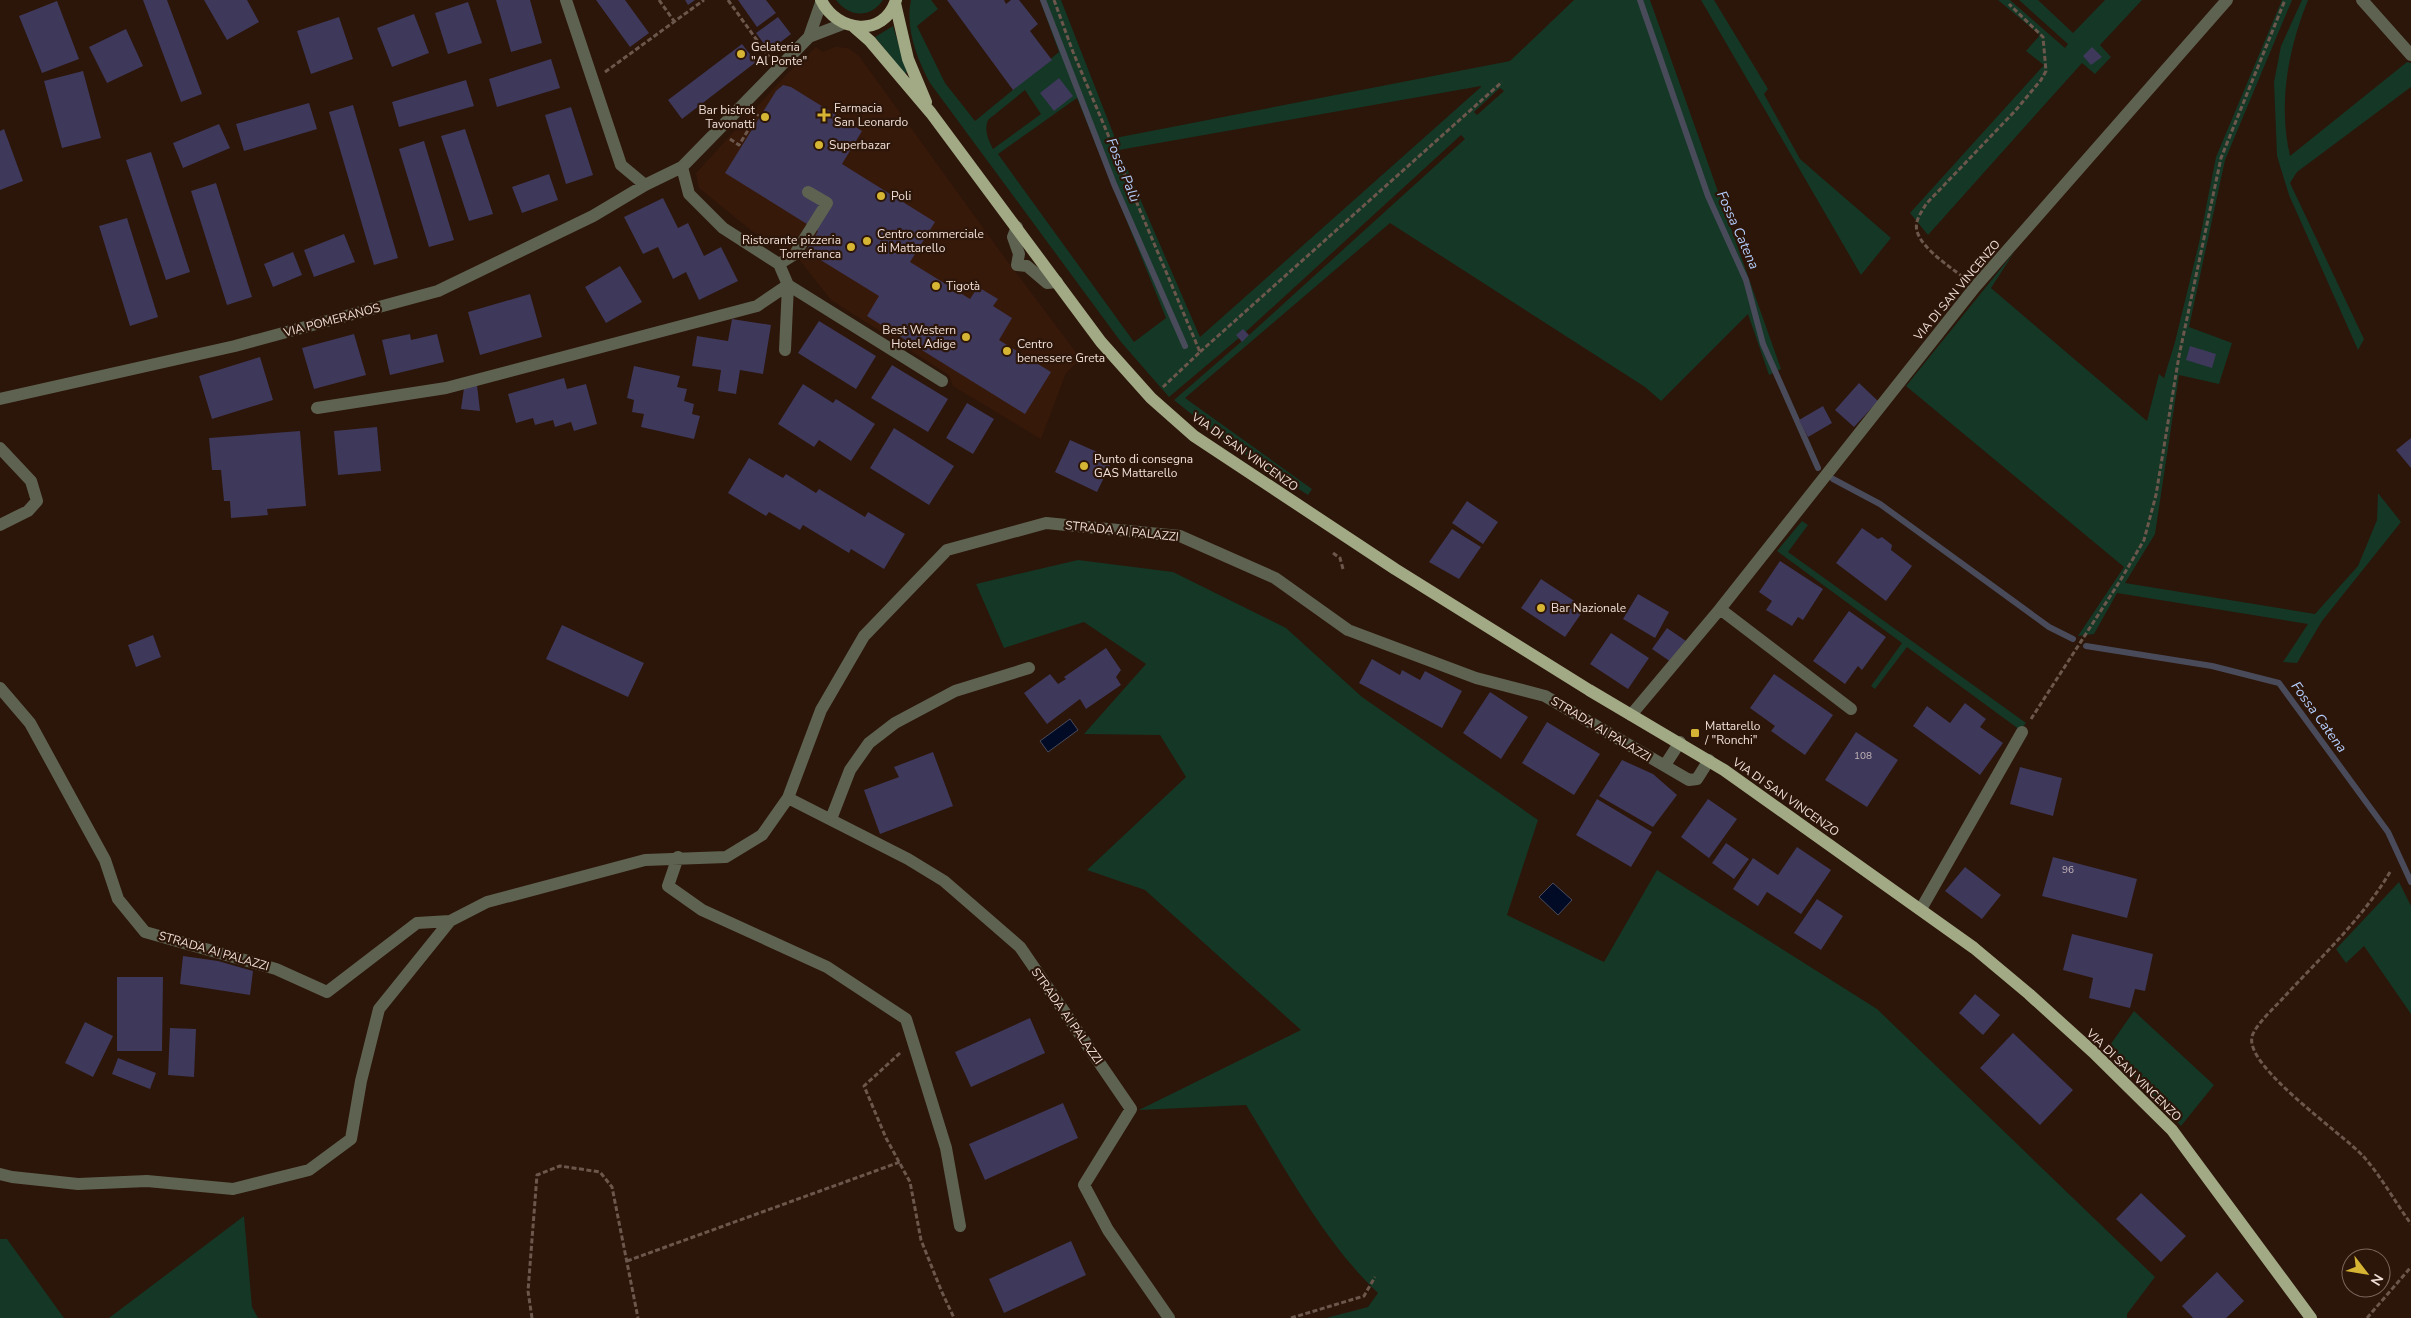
<svg xmlns="http://www.w3.org/2000/svg" width="2411" height="1318" viewBox="0 0 2411 1318" font-family="'Nunito Sans',sans-serif">
<rect width="100%" height="100%" fill="#2c1509"/>
<path fill="#37190a" d="M816,47L823,52L835,47L848,48L859,56L1002,254L1081,359L1066,373L1041,439L953,386L949,375L831,300L798,258L752,231L699,188L696,173L787,74Z"/>
<path fill="#153726" fill-rule="evenodd" d="M836,0H883C870,19 849,17 836,0Z
M911,0H931L938,9L917,26L945,83L975,121L1059,52L1040,0H1061L1115,138L1510,61L1574,0H1650L1781,369L1769,375L1748,314L1661,401L1645,387L1390,223L1185,398L1312,489L1308,495L1226,442L1174,400L1249,335L1465,139L1461,135L1239,338L1169,397L1121,342L930,83C917,59 905,28 911,0ZM1481,86V87L1200,337L1119,150ZM1500,88L1504,91L1477,115L1474,112ZM1025,90L1041,114L993,149C988,139 984,131 988,120ZM1077,98L1166,318L1134,342L998,154Z
M1701,0H1714L1768,89L1764,94L1800,159L1891,238L1861,275Z
M1998,0H2010L2065,48L2068,44L2019,0H2038L2073,33L2105,0H2142L2100,45L2111,57L2095,74L2082,63L1928,235L1910,213L2044,65L2026,51L2040,35Z
M2282,0H2292L2225,160L2189,327L2232,343L2219,384L2179,375L2155,534L2125,583L2315,614L2358,566L2377,520L2378,493L2401,522L2322,621L2297,663L2283,662L2308,624L2117,593L2094,634L2078,636L2124,567L1906,386L2015,251L1991,288L2147,421L2159,374L2164,378L2175,342L2199,243L2216,157Z
M2302,0H2308C2288,50 2278,103 2290,156L2407,62L2411,63V87L2297,172L2290,183L2364,339L2358,350L2289,195L2277,156L2274,82L2281,46Z
M893,26L907,72L905,74L875,37Z
M1802,521L1808,525L1788,552L2026,723L2020,730L1907,647L1875,689L1871,686L1902,643L1777,551Z
M1078,560L1173,572L1286,628L1362,697L1538,820L1507,915L1604,962L1657,870L1877,1009L2155,1277L2127,1314V1318H1326L1368,1307L1378,1293C1324,1242 1285,1168 1246,1105L1139,1110L1301,1030L1145,890L1087,870L1186,777L1160,735L1084,734L1146,664L1084,622L1004,648L976,584Z
M2399,882L2411,906V1014L2364,946L2346,963L2336,949Z
M2134,1011L2214,1085L2181,1126L2108,1048Z
M244,1216L252,1307L258,1318H109Z
M0,1239H7L64,1318H0Z"/>
<path fill="#020b26" stroke="#494b5b" d="M1070,719L1078,730L1048,752L1040,741Z
M1553,883L1572,900L1558,915L1539,897Z"/>
<g fill="none" stroke-linecap="round" stroke-linejoin="round">
<path stroke="#494b5b" stroke-width="6" d="M1043,0L1114,184L1185,346
M1640,0L1708,196L1746,280L1763,344L1818,468
M1833,479L1880,504L2049,627L2073,639
M2086,646L2212,666L2279,683L2388,832L2411,882"/>
</g>
<path fill="#3e385a" d="M143,0H167L202,94L181,102Z
M204,0H247L259,22L227,40Z
M496,0H530L542,43L511,52Z
M596,0H625L649,33L630,47Z
M685,0H695L688,5Z
M738,0H766L776,13L757,27Z
M947,0H1004L1006,4L1011,0H1019L1038,24L1030,31L1052,60L1013,90Z
M57,1L79,59L42,73L19,16Z
M468,2L482,43L448,54L435,13Z
M414,14L429,53L392,67L377,28Z
M339,17L353,59L311,74L297,31Z
M778,17L791,34L769,51L756,33Z
M126,29L143,66L107,83L89,47Z
M742,44L756,62L682,119L668,100Z
M2092,47L2102,57L2091,65L2083,56Z
M551,59L560,88L497,107L489,79Z
M83,71L101,138L62,148L44,81Z
M1059,78L1073,96L1054,111L1040,93Z
M466,80L474,106L399,127L392,102Z
M783,85L791,87L862,131L842,164L935,222L910,262L970,299L978,287L998,299L993,306L1012,318L999,340L1051,372L1025,414L867,316L879,296L806,251L818,231L725,173L776,91Z
M309,103L317,129L244,151L236,124Z
M353,105L398,258L374,265L329,112Z
M571,107L593,175L566,184L545,115Z
M219,124L230,148L183,168L173,143Z
M4,129L23,181L0,190V131Z
M465,129L493,214L469,221L441,136Z
M424,141L454,240L429,247L399,149Z
M151,152L190,272L166,280L126,160Z
M549,174L558,200L522,213L512,187Z
M216,183L252,297L227,305L191,191Z
M663,198L678,228L688,223L704,256L721,247L738,281L699,300L686,272L673,279L658,247L643,254L624,217Z
M127,218L158,317L130,326L99,226Z
M344,234L355,262L314,277L304,250Z
M293,252L302,275L273,287L264,264Z
M620,266L642,302L606,323L585,287Z
M530,294L542,337L480,355L468,312Z
M732,319L771,325L763,374L740,370L736,394L718,391L721,370L692,366L697,336L728,341Z
M819,321L876,356L856,389L798,353Z
M1243,329L1249,335L1242,342L1236,335Z
M354,334L366,375L314,389L302,348Z
M410,334L411,340L437,334L444,362L390,375L382,340Z
M2190,346L2216,354L2212,368L2186,360Z
M260,357L273,400L212,419L199,376Z
M892,365L948,399L928,432L871,398Z
M634,366L680,376L677,387L687,389L684,401L694,404L692,414L700,416L694,439L641,427L644,414L632,412L634,400L627,398Z
M564,378L567,389L586,384L597,424L574,431L571,422L555,427L553,420L535,425L533,418L516,423L508,394Z
M1859,383L1878,401L1854,427L1835,410Z
M803,384L833,403L836,399L875,424L851,461L819,440L814,447L778,424Z
M477,385L480,411L461,409L464,388Z
M967,403L994,419L973,454L946,438Z
M1823,406L1832,423L1808,437L1799,420Z
M377,427L381,471L338,475L334,431Z
M894,428L954,466L929,505L870,468Z
M300,431L306,506L267,509L268,515L231,518L230,501H224L221,470H212L209,438Z
M2411,438V468L2396,450Z
M1070,440L1113,459L1097,492L1055,472Z
M749,458L783,478L786,474L816,493L819,489L865,517L868,512L905,534L884,569L851,549L849,553L803,525L800,530L769,512L766,516L728,493Z
M1467,501L1498,522L1483,544L1452,523Z
M1862,528L1878,539L1882,537L1892,545L1891,550L1912,566L1886,601L1836,563Z
M1452,529L1481,547L1459,579L1429,562Z
M1780,561L1823,589L1803,620L1798,617L1792,626L1766,610L1772,601L1759,592Z
M1541,579L1585,608L1565,637L1521,608Z
M1638,594L1669,612L1655,638L1623,619Z
M1849,611L1886,637L1862,670L1858,666L1845,684L1813,661Z
M562,625L644,663L628,697L546,659Z
M1667,628L1686,641L1671,662L1652,649Z
M1611,633L1649,658L1628,689L1590,664Z
M153,635L161,657L136,667L128,645Z
M1106,648L1121,670L1116,677L1121,685L1086,709L1080,699L1047,724L1024,693L1050,674L1058,684L1066,679L1064,677Z
M1372,659L1400,675L1402,670L1420,680L1425,671L1462,691L1442,728L1359,683Z
M1774,674L1833,715L1805,755L1771,731L1775,726L1750,708Z
M1490,692L1528,717L1501,759L1463,733Z
M1965,703L1986,719L1980,727L2003,743L1980,775L1913,726L1927,706L1950,723Z
M1547,722L1600,754L1574,795L1522,763Z
M1856,732L1898,760L1867,807L1825,780Z
M933,752L953,806L880,834L864,790L899,777L894,767Z
M1622,760L1653,774L1677,795L1653,827L1599,796Z
M2020,767L2062,778L2053,816L2010,804Z
M1597,799L1652,832L1631,867L1576,835Z
M1708,799L1737,819L1709,858L1681,837Z
M1726,843L1749,859L1734,879L1712,863Z
M1797,847L1831,870L1801,914L1767,892L1758,906L1733,889L1753,858L1778,875Z
M2053,857L2137,879L2127,918L2042,896Z
M1965,867L2001,895L1982,919L1945,891Z
M1817,899L1843,916L1821,950L1794,933Z
M2072,934L2153,954L2145,991L2135,989L2130,1008L2089,998L2093,978L2063,970Z
M183,956L218,961L253,971L250,995L180,984Z
M117,977H163L162,1051H117Z
M1975,994L2000,1015L1983,1035L1959,1013Z
M1030,1018L1045,1053L971,1087L955,1052Z
M85,1022L113,1036L93,1077L65,1063Z
M170,1028L196,1029L194,1077L168,1075Z
M2013,1033L2073,1090L2040,1125L1980,1068Z
M118,1058L156,1073L150,1089L112,1074Z
M1063,1103L1078,1138L985,1180L969,1144Z
M2141,1193L2186,1236L2161,1262L2116,1219Z
M1071,1241L1086,1275L1004,1313L989,1279Z
M2217,1272L2244,1301L2226,1318H2193L2182,1306Z"/>
<g fill="none" stroke-linecap="round" stroke-linejoin="round">
<path stroke="#6c574c" stroke-width="3" stroke-dasharray="5 2.5" stroke-linecap="butt" d="M659,0L674,21
M728,0L769,57
M1054,0L1073,52L1200,352L1163,387
M605,72L704,0
M730,139L739,145L758,114
M1963,277C1949,266 1911,242 1917,222C1918,216 1923,210 1926,204L2015,111L2041,80L2046,71L2043,37L2009,4
M1200,352L1502,82
M1333,553L1340,558L1343,569
M2031,719L2120,581L2144,540L2156,495L2179,356L2221,158L2285,0
M2390,872C2363,918 2321,957 2285,996C2277,1005 2254,1026 2252,1037C2245,1067 2343,1134 2363,1156C2381,1176 2395,1202 2411,1224
M900,1053L864,1086L886,1138L910,1182L921,1240L941,1290L954,1318
M627,1261L900,1162
M532,1318L528,1291L537,1175L560,1166L600,1172L612,1187L638,1318
M1291,1318L1364,1296L1375,1277
M2367,1318L2411,1267"/>
<path stroke="#5e6251" stroke-width="12" d="M2362,0L2411,55
M809,37L822,0
M682,167L809,37L843,24
M1017,227L1013,237L1019,254L1017,265L1027,266L1047,283L1057,282
M779,264L795,254L827,203L808,192
M785,350L788,285L942,381
M0,399L235,346L438,291L593,216L645,185
M317,408L446,388L757,306L788,285L779,264L723,228L689,194L682,167L645,185L621,165L566,0
M0,448L31,481L37,501L28,511L0,525
M1720,609L1851,709
M0,688L30,723L105,860L118,899L145,932L276,969L327,992L417,923L450,921L487,902L645,860L726,857L762,835L788,798L821,710L864,636L947,550L1046,523L1180,536L1275,578L1348,630L1476,678L1545,696L1689,780L1697,779L1709,760
M1631,715L1720,609L1975,287L2227,0
M1665,765L1680,742
M788,798L908,859L944,881L1020,947L1131,1109L1084,1185L1108,1230L1169,1318
M831,819L850,770L869,743L895,723L955,691L1029,668
M678,857L668,886L702,910L827,967L906,1019L946,1148L960,1226
M1921,909L2022,732
M0,1174L12,1177L78,1184L147,1181L233,1189L309,1170L351,1139L361,1081L379,1009L450,921"/>
<path stroke="#a1a985" stroke-width="12" d="M821,0C837,33 884,38 896,0
M895,3L908,59L926,102
M854,27L870,41L931,113L1101,342L1151,398L1194,436L1395,569L1589,690L1724,770L1974,948L2029,994L2093,1052L2172,1130L2311,1318"/>
</g>
<g fill="#d6b534" stroke="#2c1509" stroke-width="2">
<circle cx="741" cy="54" r="5"/>
<path d="M821.5 107.5h5v5h5v5h-5v5h-5v-5h-5v-5h5z"/>
<circle cx="765" cy="117" r="5"/>
<circle cx="819" cy="145" r="5"/>
<circle cx="881" cy="196" r="5"/>
<circle cx="867" cy="241" r="5"/>
<circle cx="851" cy="247" r="5"/>
<circle cx="936" cy="286" r="5"/>
<circle cx="966" cy="337" r="5"/>
<circle cx="1007" cy="351" r="5"/>
<circle cx="1084" cy="466" r="5"/>
<circle cx="1541" cy="608" r="5"/>
<rect x="1690" y="728" width="10" height="10" rx="2.5"/>
</g>
<g text-anchor="middle" dominant-baseline="central" stroke-width="4.5" stroke-linejoin="round" paint-order="stroke">
<g font-size="10" fill="#c4b5b8">
<text x="1863" y="756">108</text>
<text x="2068" y="870">96</text>
</g>
<g font-size="12" fill="#f0dfd7" stroke="#2c1509" text-anchor="start">
<text x="751" y="47">Gelateria<tspan x="751" dy="14">"Al Ponte"</tspan></text>
<text x="834" y="108">Farmacia<tspan x="834" dy="14">San Leonardo</tspan></text>
<text x="755" y="110" text-anchor="end">Bar bistrot<tspan x="755" dy="14">Tavonatti</tspan></text>
<text x="829" y="145">Superbazar</text>
<text x="891" y="196">Poli</text>
<text x="877" y="234">Centro commerciale<tspan x="877" dy="14">di Mattarello</tspan></text>
<text x="841" y="240" text-anchor="end">Ristorante pizzeria<tspan x="841" dy="14">Torrefranca</tspan></text>
<text x="946" y="286">Tigotà</text>
<text x="956" y="330" text-anchor="end">Best Western<tspan x="956" dy="14">Hotel Adige</tspan></text>
<text x="1017" y="344">Centro<tspan x="1017" dy="14">benessere Greta</tspan></text>
<text x="1094" y="459">Punto di consegna<tspan x="1094" dy="14">GAS Mattarello</tspan></text>
<text x="1551" y="608">Bar Nazionale</text>
<text x="1705" y="726">Mattarello<tspan x="1705" dy="14">/ "Ronchi"</tspan></text>
</g>
<g font-size="12" fill="#f0dfd7" stroke="#2c1509">
<text transform="translate(1957 290) rotate(-50)">VIA DI SAN VINCENZO</text>
<text transform="translate(332 320) rotate(-15)">VIA POMERANOS</text>
<text transform="translate(1245 452) rotate(35)">VIA DI SAN VINCENZO</text>
<text transform="translate(1122 531) rotate(6)">STRADA AI PALAZZI</text>
<text transform="translate(1601 729) rotate(31)">STRADA AI PALAZZI</text>
<text transform="translate(1786 797) rotate(35)">VIA DI SAN VINCENZO</text>
<text transform="translate(214 951) rotate(16)">STRADA AI PALAZZI</text>
<text transform="translate(1067 1016) rotate(55)">STRADA AI PALAZZI</text>
<text transform="translate(2134 1075) rotate(44)">VIA DI SAN VINCENZO</text>
</g>
<g font-size="14" font-style="italic" fill="#b4cefd" stroke="#2c1509">
<text transform="translate(1123 170) rotate(68)">Fossa Palù</text>
<text transform="translate(1738 230) rotate(66)">Fossa Catena</text>
<text transform="translate(2319 717) rotate(54)">Fossa Catena</text>
</g>
</g>
<g transform="translate(2366 1273) rotate(121)"><circle r="24" fill="#2c1509" stroke="#7a665b"/>
<path d="M0-4L9 19L0 12L-9 19Z" fill="#d6b534"/>
<text y="-8" font-size="14" font-weight="bold" text-anchor="middle" fill="#f0dfd7">N</text>
</g>
</svg>
